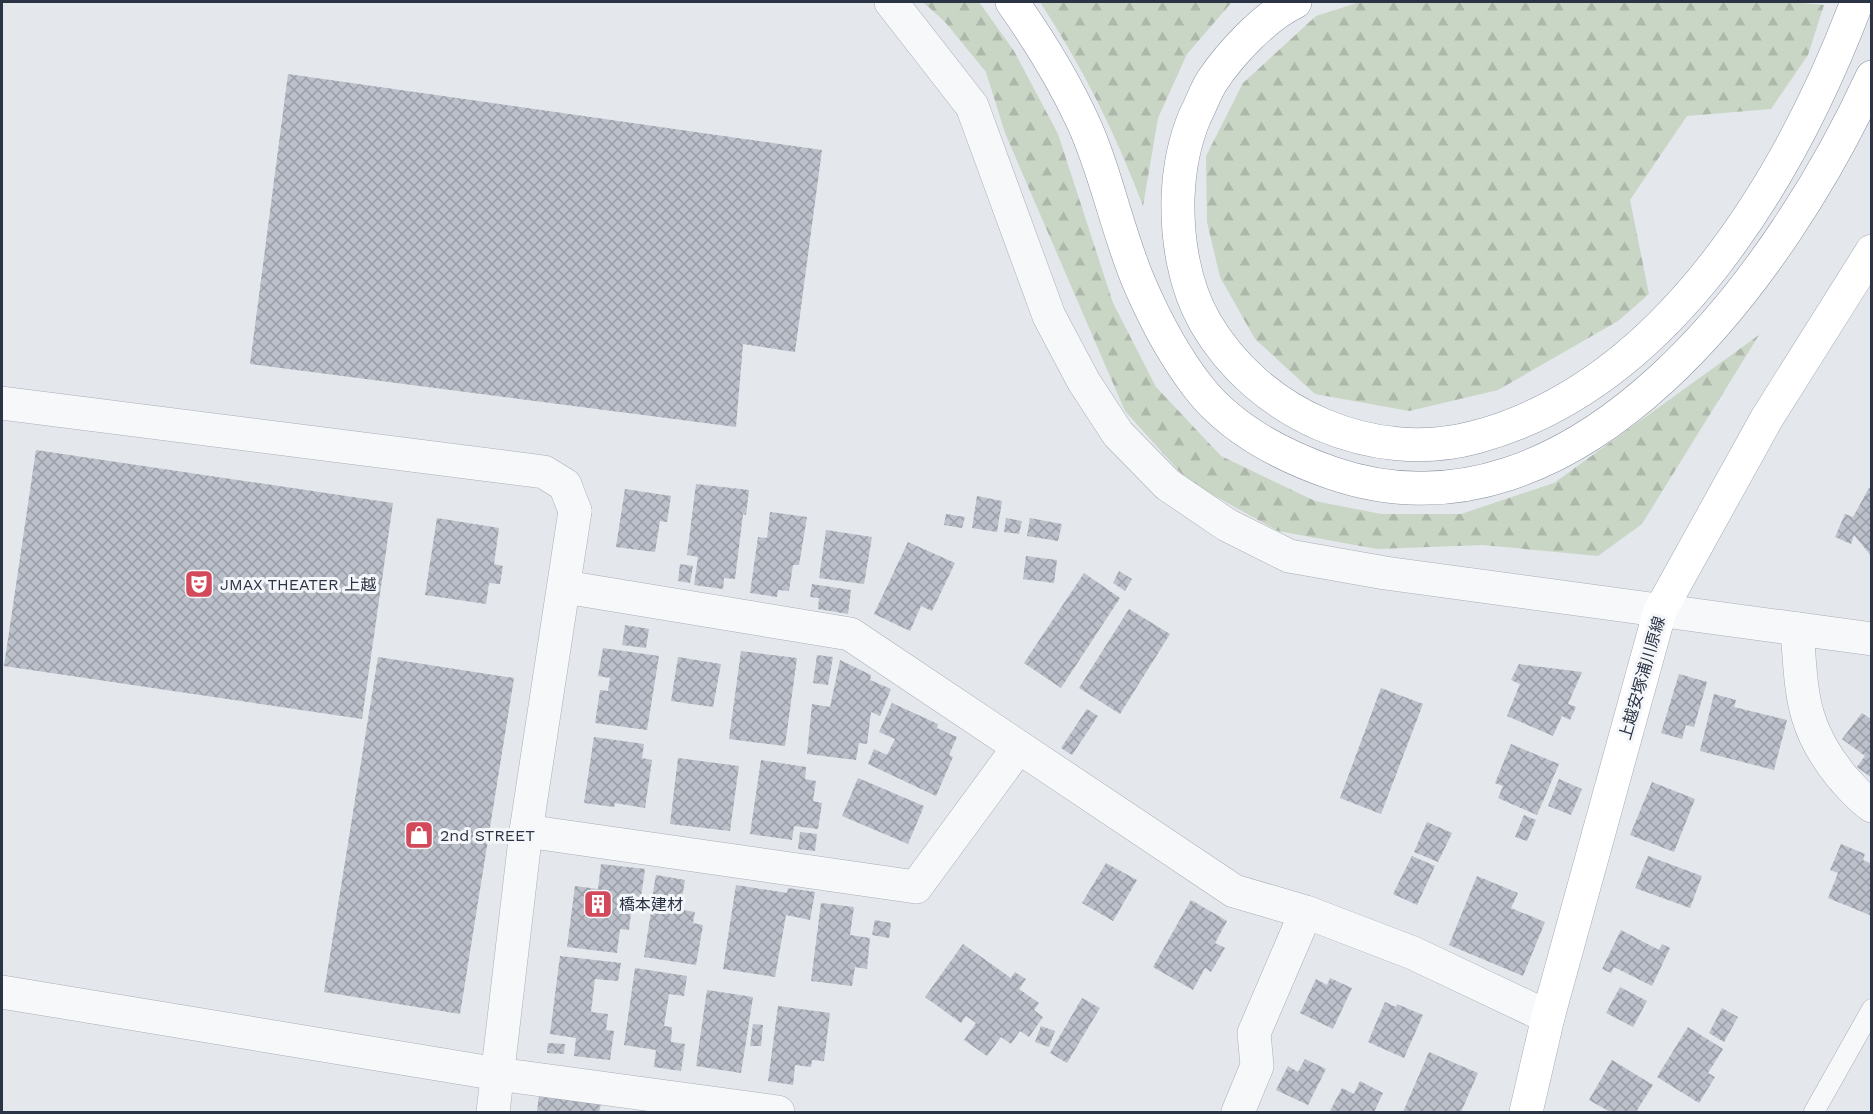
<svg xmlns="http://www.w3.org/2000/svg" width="1873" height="1114" viewBox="0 0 1873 1114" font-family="'Work Sans','Noto Sans JP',sans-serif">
<defs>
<pattern id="forest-firs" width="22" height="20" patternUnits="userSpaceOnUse" patternTransform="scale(1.5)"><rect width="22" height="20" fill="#c9d6c5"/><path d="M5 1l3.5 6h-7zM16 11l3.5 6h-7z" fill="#adb8ab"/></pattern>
<pattern id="building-cross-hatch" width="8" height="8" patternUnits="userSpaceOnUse" patternTransform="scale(1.5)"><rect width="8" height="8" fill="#bbc0ca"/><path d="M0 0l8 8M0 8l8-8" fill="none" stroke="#989da6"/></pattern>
</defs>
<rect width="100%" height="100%" fill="#e4e7ec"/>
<path fill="url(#forest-firs)" d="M923,2H979L1014,51L1058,134L1113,303L1156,387L1221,456L1315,501L1381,514H1461L1554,483L1759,335L1642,524L1598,556L1483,545L1377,549L1278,531L1188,481L1125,411L1005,133L986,72L945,22Z
M1040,2H1232L1187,54L1158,118L1143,206C1116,134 1082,66 1040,2Z
M1360,2H1792L1824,5L1808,55L1771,109L1687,116L1630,200L1649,294L1618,321L1498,390L1409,411L1315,394L1255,339L1220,277L1207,222L1206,156L1243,83L1316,16Z"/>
<path fill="url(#building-cross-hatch)" d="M288,74L822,150L795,352L743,344L736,427L250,364Z
M36,450L393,503L362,719L4,666Z
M696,484L749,490L746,515L743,514L735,579L724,578L723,589L694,585L698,557L687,555Z
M1872,487V557L1854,535L1851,544L1835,537L1845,514L1853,517L1869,488Z
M625,489L671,496L667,522L660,521L655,552L616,547Z
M977,496L1002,501L997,532L972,528Z
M770,512L807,517L799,565H793L789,591L778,590L777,597L750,593L758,537L767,538Z
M946,514L965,517L962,528L944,525Z
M437,518L499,528L494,564L503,566L500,584L489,583L486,604L425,595Z
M1006,518L1022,521L1019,534L1004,532Z
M1030,518L1062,524L1058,541L1027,536Z
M826,530L872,537L864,584L819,578Z
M908,542L955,563L932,611L921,606L910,631L874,614Z
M1026,556L1057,560L1054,583L1023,579Z
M680,564L693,566L690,583L678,581Z
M1119,571L1132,579L1125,591L1113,583Z
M1084,573L1120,598L1061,688L1024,663Z
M812,584L851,590L848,614L818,609L819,598L810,597Z
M1129,609L1170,634L1120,714L1079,688Z
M625,625L649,629L646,648L622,645Z
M603,648L659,656L647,730L595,723L600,690L608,691L610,678L598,676Z
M741,651L797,658L785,746L729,739Z
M817,655L833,657L828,685L813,683Z
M378,657L514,678L460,1014L324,992Z
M678,657L721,664L713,707L671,701Z
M840,660L871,675L870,680L891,689L880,716L871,712L867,744L859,743L856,760L807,754L812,704L830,707Z
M1519,664L1582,672L1568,704L1576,707L1570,720L1562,716L1553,736L1507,716L1520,684L1511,680Z
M1679,674L1707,682L1694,727L1686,725L1682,739L1661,733Z
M1381,688L1423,704L1381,814L1340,798Z
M1714,694L1736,700L1734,707L1787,720L1774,770L1700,751Z
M892,703L938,724L937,728L957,737L949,755L953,757L936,796L868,764L874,749L887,755L895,739L879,732Z
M1087,709L1098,716L1072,755L1061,748Z
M1862,713L1872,720V778L1857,767L1865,756L1842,739Z
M594,737L644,744L642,758L652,760L645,808L615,803L614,807L584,803Z
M1511,744L1559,764L1537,815L1498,798L1503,786L1495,783Z
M678,758L739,766L730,831L670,824Z
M761,760L806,767L805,779L816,781L813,801L822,803L818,829L794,826L792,840L750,834Z
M858,778L924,806L908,844L842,816Z
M1559,779L1582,789L1571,815L1548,806Z
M1652,782L1695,799L1674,852L1630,835Z
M1524,815L1536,820L1527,841L1515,837Z
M1427,822L1452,833L1438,862L1414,852Z
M800,832L817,834L815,851L798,849Z
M1841,844L1865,854L1863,860L1872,864V916L1828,898L1838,873L1830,870Z
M1412,856L1435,866L1417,905L1393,894Z
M1648,856L1702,876L1690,908L1635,888Z
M1106,863L1137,880L1113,921L1082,903Z
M601,864L645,869L641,897L624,895L622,912L631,913L629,930L620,929L617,953L567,947L575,886L598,889Z
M656,875L685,880L681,904L652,898Z
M1477,876L1518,893L1511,908L1545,922L1523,976L1449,945Z
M736,885L787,893L788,888L815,892L810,920L786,915L775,977L723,969Z
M1191,900L1227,921L1215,943L1225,948L1211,972L1205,968L1193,990L1153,967Z
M821,903L854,907L850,935L870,938L867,969L855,967L852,986L811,981Z
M652,905L695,912L693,923L703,925L696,965L644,957Z
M875,920L891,923L889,938L872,935Z
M1621,930L1659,950L1662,944L1670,948L1652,986L1614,967L1611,973L1602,969Z
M963,944L1011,978L1015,972L1026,979L1019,989L1039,1003L1034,1010L1043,1017L1029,1037L1020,1031L1011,1044L1001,1037L987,1056L964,1040L976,1023L966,1016L961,1023L925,997Z
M560,956L621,963L618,981L595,979L591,1012L608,1014L606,1030L614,1031L610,1060L574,1056L576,1038L550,1034Z
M635,968L687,976L684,996L669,994L664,1026L672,1027L671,1042L685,1044L681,1071L654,1067L656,1050L624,1045Z
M1330,978L1352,988L1333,1029L1300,1013L1316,979L1327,985Z
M1620,987L1647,1001L1633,1027L1606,1013Z
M707,990L753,997L741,1073L696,1066Z
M1082,998L1100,1008L1067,1063L1050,1053Z
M1385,1002L1396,1007L1397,1004L1423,1015L1404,1058L1368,1042Z
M778,1006L830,1013L824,1061L812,1060L811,1067L795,1065L793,1085L768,1081Z
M1722,1008L1738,1017L1724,1042L1709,1033Z
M753,1024L763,1025L761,1046H750Z
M1041,1026L1055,1031L1049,1047L1035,1042Z
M1688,1027L1723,1049L1708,1073L1715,1077L1699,1103L1657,1077Z
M548,1043L565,1044L564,1054L547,1053Z
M1429,1052L1478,1073L1461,1112H1403Z
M1305,1059L1326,1069L1308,1105L1276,1090L1288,1066L1298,1072Z
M1612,1060L1653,1085L1636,1112H1610L1589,1100Z
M1360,1081L1383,1093L1374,1112L1330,1111L1342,1088L1354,1094Z
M539,1095L601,1104L599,1112H537Z"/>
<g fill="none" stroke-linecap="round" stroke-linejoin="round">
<g stroke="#a9aeb7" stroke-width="21">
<path id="service" d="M1814,1112L1872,1009"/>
</g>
<g stroke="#a9aeb7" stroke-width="34">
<path id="minor" d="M2,403L544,472L565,485L575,511
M565,587L850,634L1234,891L1306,912L1413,953L1548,1017
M1797,629C1802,692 1800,726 1842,777C1852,788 1860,798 1872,806
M526,831L916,887L1018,748
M2,992L498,1074L778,1112
M1238,1112L1257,1066L1254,1033L1306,912"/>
</g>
<g stroke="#a9aeb7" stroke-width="34">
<path id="tertiary" d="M891,2L972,106L1049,316L1084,382L1118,434L1168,485L1227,525L1289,556L1385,573L1872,639
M493,1112L526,831L575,511"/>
</g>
<g stroke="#a3abb8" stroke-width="34">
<path id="primary" d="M1526,1112L1548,1017L1660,611L1767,418L1872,251"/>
</g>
<g stroke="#8b94a3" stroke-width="34">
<path id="motorway" d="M1012,2C1039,40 1063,79 1083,122C1107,174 1117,232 1140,285C1156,322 1174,356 1199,388C1232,430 1283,456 1332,473C1579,558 1784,269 1872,77
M1295,2C1265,16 1230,54 1212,81C1205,92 1201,105 1195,116C1184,142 1179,170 1178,198C1177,239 1184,285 1205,322C1258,414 1373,465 1476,437C1669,385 1791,176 1857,2"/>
</g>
<use href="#service" stroke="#f7f8fa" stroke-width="20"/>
<use href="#minor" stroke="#f7f8fa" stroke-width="33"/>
<use href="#tertiary" stroke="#f7f8fa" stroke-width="33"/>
<use href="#primary" stroke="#fff" stroke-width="33"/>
<use href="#motorway" stroke="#fff" stroke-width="33"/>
</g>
<defs>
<g id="theatre-square" transform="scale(1.5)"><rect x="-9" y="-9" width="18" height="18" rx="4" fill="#d1495b" stroke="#f4f6f9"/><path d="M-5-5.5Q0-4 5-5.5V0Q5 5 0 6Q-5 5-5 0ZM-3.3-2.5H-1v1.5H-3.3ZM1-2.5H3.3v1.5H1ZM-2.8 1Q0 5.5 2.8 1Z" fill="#fff"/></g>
<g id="shop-square" transform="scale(1.5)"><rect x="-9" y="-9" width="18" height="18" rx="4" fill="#d1495b" stroke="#f4f6f9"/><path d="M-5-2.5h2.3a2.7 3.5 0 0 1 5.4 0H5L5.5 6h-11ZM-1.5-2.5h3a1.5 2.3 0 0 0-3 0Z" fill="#fff"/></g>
<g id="building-square" transform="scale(1.5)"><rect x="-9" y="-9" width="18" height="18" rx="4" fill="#d1495b" stroke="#f4f6f9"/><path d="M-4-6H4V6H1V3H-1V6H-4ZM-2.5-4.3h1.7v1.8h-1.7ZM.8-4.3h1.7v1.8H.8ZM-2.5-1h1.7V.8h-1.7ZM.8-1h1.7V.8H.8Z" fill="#fff"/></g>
</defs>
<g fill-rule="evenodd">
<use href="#theatre-square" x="199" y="584"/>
<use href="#shop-square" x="419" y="835"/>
<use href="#building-square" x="598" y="904"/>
</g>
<g text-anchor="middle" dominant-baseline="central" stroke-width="6" stroke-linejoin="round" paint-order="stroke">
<g font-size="16" fill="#2b3445" stroke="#f4f6f9" text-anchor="start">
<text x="220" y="584">JMAX THEATER 上越</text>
<text x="440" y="835">2nd STREET</text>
<text x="619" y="904">橋本建材</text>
</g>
<g font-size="16" fill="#2b3445" stroke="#f4f6f9">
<text transform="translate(1642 678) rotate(-74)">上越安塚浦川原線</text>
</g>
</g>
<rect width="1873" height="1114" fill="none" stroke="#2b3445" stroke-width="6"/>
</svg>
